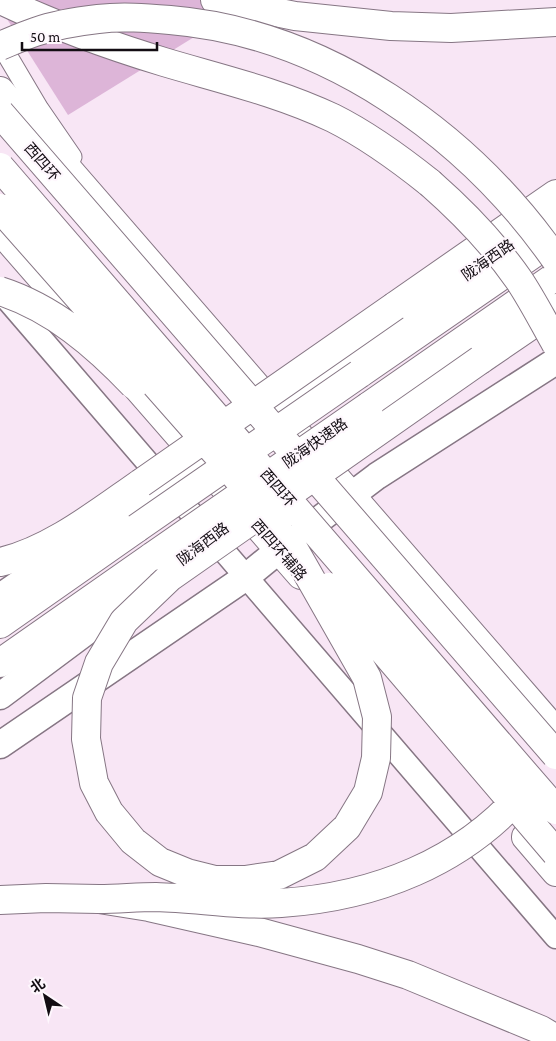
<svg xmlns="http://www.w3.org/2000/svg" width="556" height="1041" viewBox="0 0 556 1041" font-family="'Crimson Pro','Noto Sans SC',serif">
<rect width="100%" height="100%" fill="#f8e6f5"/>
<path fill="#ddb5d8" d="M0,0H254L68,115L0,8Z"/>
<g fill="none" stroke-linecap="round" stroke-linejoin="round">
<g stroke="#867684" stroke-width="21">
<path id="minor" d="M0,43L39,109L72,157"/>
</g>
<g stroke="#867684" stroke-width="25">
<path id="tertiary" d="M0,291L556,937"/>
</g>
<g stroke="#867684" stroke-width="29">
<path id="secondary" d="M0,597L556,213
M0,696L146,587
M0,745L246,577L279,550L377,476L556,361"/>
</g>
<g stroke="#867684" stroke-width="30">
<path id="primary" d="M0,91L556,732
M0,230L301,575
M526,837L556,872"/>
</g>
<g stroke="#867684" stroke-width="30">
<path id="trunk" d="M1,0C53,25 108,45 164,62C221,79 278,92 333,118C367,135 400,159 430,183
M215,0L295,16L391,26L451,28L556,22
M395,306L556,194
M480,360L556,308
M359,374L556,238
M369,406L556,276
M0,562C50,551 99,512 141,483
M0,624L137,528
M0,663L153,556
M0,900L46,898L99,899L149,907L259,932L358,959L408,975L541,1030L556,1039"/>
</g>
<use href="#minor" stroke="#fff" stroke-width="19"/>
<use href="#tertiary" stroke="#fff" stroke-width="22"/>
<use href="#secondary" stroke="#fff" stroke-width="26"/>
<use href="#primary" stroke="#fff" stroke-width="28"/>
<use href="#trunk" stroke="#fff" stroke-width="28"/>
<g stroke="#867684" stroke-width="30" stroke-linecap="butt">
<path id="trunk-bridge" d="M0,46C12,41 23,36 35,32C52,26 80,21 98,19C122,16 146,18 170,20C326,33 468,134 556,260
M0,113L556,755
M0,167L556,810
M430,183C463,212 494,244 519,280C533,301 544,323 556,344
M0,208L218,455L277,525
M0,291C53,308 96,345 134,385
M141,483L395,306
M137,528L359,374
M288,539L367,678L377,717L376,758L368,792L347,827L315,857L279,875L245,880H215L187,873L160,862L133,841L109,812L94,783L86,739L87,698L99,663L124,621L170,577L480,360
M153,556L369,406
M329,587L556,853
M99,899C118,899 137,897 156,897C198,898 239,906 281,903C374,897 463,863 525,790"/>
</g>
<use href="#trunk-bridge" stroke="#fff" stroke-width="28"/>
</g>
<g text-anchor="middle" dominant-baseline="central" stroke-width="4.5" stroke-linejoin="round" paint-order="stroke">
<g font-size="15" fill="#130d13" stroke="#fef7fd">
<text transform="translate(42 162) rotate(49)">西四环</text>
<text transform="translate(488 260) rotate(-35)">陇海西路</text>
<text transform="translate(315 443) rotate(-35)">陇海快速路</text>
<text transform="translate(278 488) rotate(49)">西四环</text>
<text transform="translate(203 544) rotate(-37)">陇海西路</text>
<text transform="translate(279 550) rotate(49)">西四环辅路</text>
</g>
</g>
<g transform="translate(45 996) rotate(325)" stroke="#fef7fd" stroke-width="4" paint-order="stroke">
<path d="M0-4L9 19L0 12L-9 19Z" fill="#130d13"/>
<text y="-8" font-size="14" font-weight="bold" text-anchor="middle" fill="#130d13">北</text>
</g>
<path d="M22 42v8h135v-8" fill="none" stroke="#130d13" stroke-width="2.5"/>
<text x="30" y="42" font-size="15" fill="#130d13" stroke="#fef7fd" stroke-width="4" paint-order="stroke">50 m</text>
</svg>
